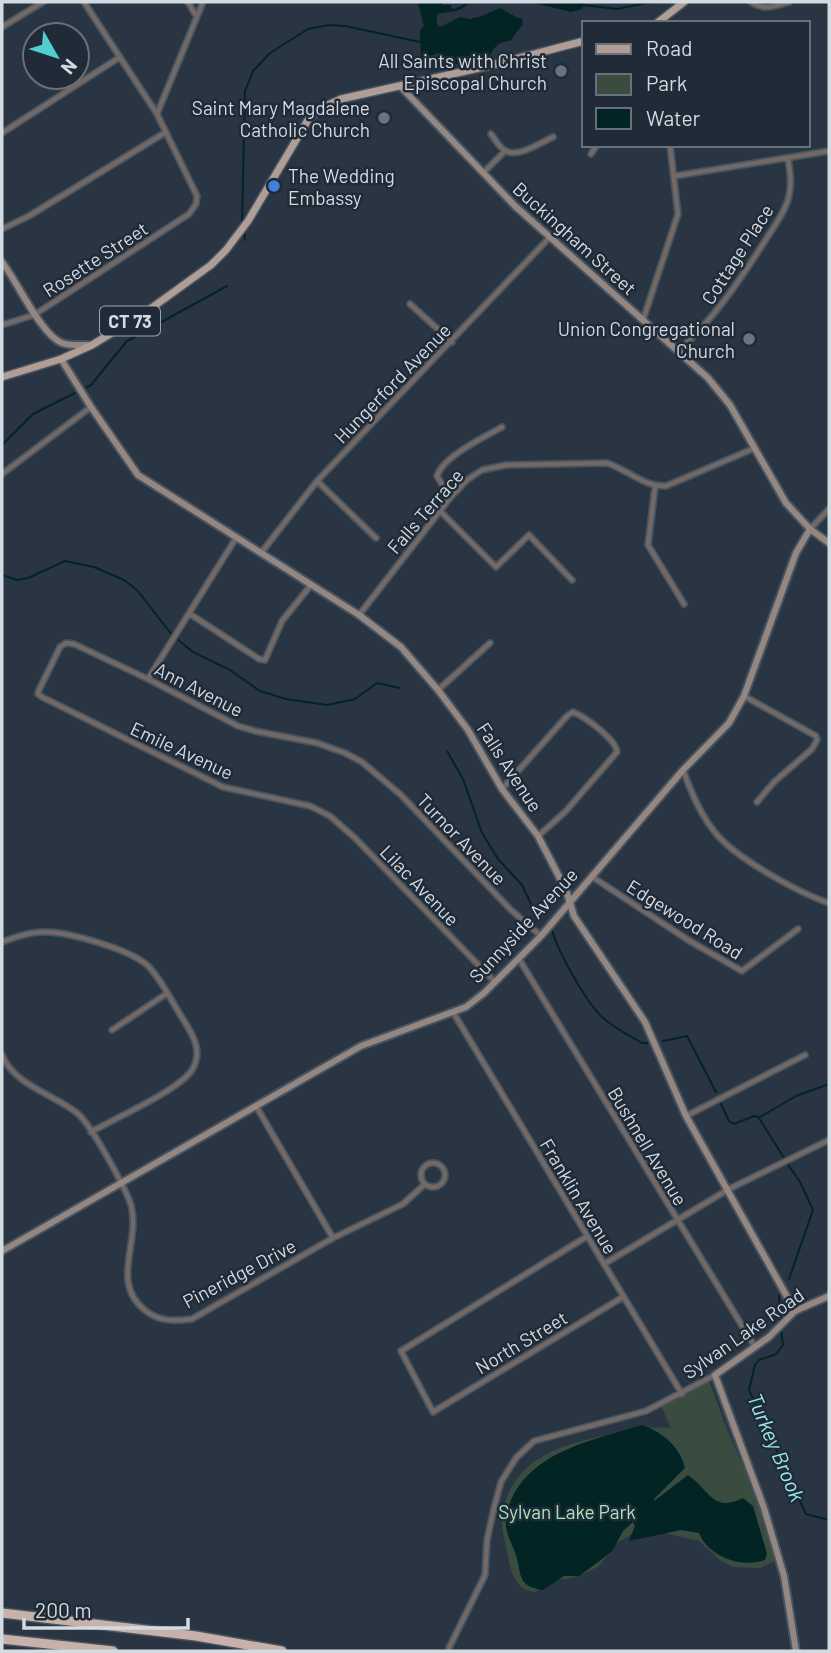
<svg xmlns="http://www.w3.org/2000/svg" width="831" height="1653" viewBox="0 0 831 1653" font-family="Barlow,sans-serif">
<rect width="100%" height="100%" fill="#293542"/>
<path fill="#3a4c40" d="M709,1381L728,1432L758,1499L777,1560L760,1568L734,1567L721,1561L699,1541L651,1530L634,1533L617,1543L599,1566L579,1576L566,1579H552L535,1592C516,1590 511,1573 508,1557C506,1544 500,1527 502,1514C513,1457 563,1444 612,1434C632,1430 651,1426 671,1428L660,1403Z"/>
<path fill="#022425" d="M418,2H444L442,5H452L451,8L454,9L470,2C460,13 452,11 437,14V24L440,27L460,17L470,19L482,16L500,8L518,18H522L523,24L510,41C498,42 495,46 489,57L452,65L439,53L432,55L427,62L421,63L420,30L424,26Z
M530,2H584L582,9L571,12Z
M642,1425C662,1432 680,1446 685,1468L654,1499V1501L688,1475C710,1490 712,1513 743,1498L753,1506L767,1554L765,1560C741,1569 708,1556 699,1533L681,1530L629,1541L635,1526L633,1522L623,1531L613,1550L601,1560L579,1576H564L543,1590C515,1586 523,1574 515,1552C512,1544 507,1535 506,1526C505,1518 508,1508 511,1500C534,1450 594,1440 642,1425Z"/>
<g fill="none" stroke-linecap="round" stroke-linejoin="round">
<path stroke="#022425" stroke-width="2" d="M583,5L617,9L646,3L677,2
M242,222L245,91L253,71L270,53L308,29L329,25L345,26L420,42
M244,231L245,240
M2,445L33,414L91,385L127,341L227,286
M2,575L17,580L28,578L65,561L94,567L124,580L137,590L172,635
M177,639L193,652L230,670L260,691L286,699L327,705L355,699L377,683L400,688
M447,751L463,779L482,833L498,859L522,885L531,904
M552,930C558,952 585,1000 601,1016C612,1027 629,1035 642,1043H648
M663,1041L687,1036L716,1092
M721,1104L729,1121L734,1124L754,1116L758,1117
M760,1117L796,1096L829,1084
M759,1118L784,1158
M787,1163L800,1182L813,1210L789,1279
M779,1295V1322
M781,1330L783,1345L776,1354L759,1360L755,1365L749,1390L806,1514L829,1520"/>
<g stroke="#47535f" stroke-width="8">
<path id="street" d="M188,2L195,14
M751,2C764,11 774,6 789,2
M2,27L43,2
M157,114L203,2
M2,133L120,57
M491,134C495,139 499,148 506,151C518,158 542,142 553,137
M591,154L597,145
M483,173L505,151
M675,176L829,151
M2,229L29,216L166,132
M410,304L452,342
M643,320L678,214L670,145
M2,325L34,315L189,214L196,204L197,196L157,114L84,2
M678,351C713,320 738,283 763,244C772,229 785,213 789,196C792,182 790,172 788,158
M2,474L91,407
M317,481L376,538
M655,487L648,545L684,604
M450,498L437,476C443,456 485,437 502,427
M440,511L496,567L529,535L572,580
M810,529L829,509
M261,553L317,481L550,237
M190,614L259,659L265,660L282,621L311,585
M359,615L450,498L467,480L482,470L506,465L607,463C628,470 644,487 666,486L755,448
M148,679L236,538
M438,690L490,643
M744,696L816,736L817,740L812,749L774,782L757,802
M683,770C692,794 701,817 719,837C740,860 799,893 829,903
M502,789L567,716L573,712C585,717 616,739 617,752L565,812L538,836
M591,876L688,940L742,971L798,929
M2,942C15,937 29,932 43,932C67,931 133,950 149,967C162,981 171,1000 181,1016C192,1033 204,1051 192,1070C178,1091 115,1118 91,1132
M519,959L755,1347
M495,982L355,838L330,816L310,806L223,787L42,697L38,694L39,690L60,647L66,643L74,644L148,679L238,726L255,731L317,743L345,753L362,762L401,795L511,910L541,936
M453,1012L682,1394
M112,1030L166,994
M2,1055C14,1085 53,1094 77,1113C91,1124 125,1187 131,1205C141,1242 109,1283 146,1311C160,1322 175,1321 192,1319L333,1238L403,1204L425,1184
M256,1106L333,1238
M686,1116L805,1055
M421 1175a12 12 0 1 1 24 0a12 12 0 1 1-24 0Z
M586,1237L401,1351L433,1412L623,1297
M604,1264L729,1189L829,1140
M449,1648L485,1575L487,1540L494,1508L501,1482L516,1458L534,1441L646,1411L715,1375"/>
</g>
<g stroke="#47535f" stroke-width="10">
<path id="secondary" d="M400,86L515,206L708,378L730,405L786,503L810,529L829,543
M2,262C17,281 41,335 62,343C70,346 81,345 90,345
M61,359L91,407L138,475L359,615L401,647L438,690L468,730L502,789L538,836L566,890L574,916L645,1022L686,1116L795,1311
M2,1251L361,1046L466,1007L484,993L541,936L683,770L729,723L744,696L796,553L810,529
M796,1651L784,1576L764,1508L715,1375L769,1337L795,1311L829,1296"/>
</g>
<g stroke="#47535f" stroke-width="10">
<path id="primary" d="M657,23L684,2
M2,377L61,359L92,345L146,312L211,265L226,250L248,221L308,120L319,109L341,99L488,66L584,41"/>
</g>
<g stroke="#47535f" stroke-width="12">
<path id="highway" d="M2,1613L196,1636L282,1651
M2,1639L113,1651"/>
</g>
<use href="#street" stroke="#726966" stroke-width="4.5"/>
<use href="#secondary" stroke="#948681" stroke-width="6"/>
<use href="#primary" stroke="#af9d96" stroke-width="7"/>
<use href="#highway" stroke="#c7b1a9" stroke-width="9"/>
</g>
<g fill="#6b7280" stroke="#202b37" stroke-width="2.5">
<circle cx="561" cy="71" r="7"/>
<circle cx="384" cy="118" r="7"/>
<circle cx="749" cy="339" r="7"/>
</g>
<circle fill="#3f7fe0" stroke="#202b37" stroke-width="2.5" cx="274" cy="186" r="7"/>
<g text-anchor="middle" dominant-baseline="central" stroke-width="5" stroke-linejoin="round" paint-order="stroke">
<rect fill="#202b37" stroke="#9da6af" stroke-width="2" x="100" y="306.5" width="60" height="29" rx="5"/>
<g font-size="18" font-weight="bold" fill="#d2dae2">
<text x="130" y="321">CT 73</text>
</g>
<g font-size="19" fill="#d2dae2" stroke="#202b37" text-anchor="end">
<text x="547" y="60">All Saints with Christ<tspan x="547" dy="22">Episcopal Church</tspan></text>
<text x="370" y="107">Saint Mary Magdalene<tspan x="370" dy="22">Catholic Church</tspan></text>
<text x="288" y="175" text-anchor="start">The Wedding<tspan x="288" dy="22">Embassy</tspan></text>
<text x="735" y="328">Union Congregational<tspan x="735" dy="22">Church</tspan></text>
</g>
<g font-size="19" fill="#d2dae2" stroke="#202b37">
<text transform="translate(575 238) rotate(42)">Buckingham Street</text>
<text transform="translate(737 254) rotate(-57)">Cottage Place</text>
<text transform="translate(95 259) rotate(-33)">Rosette Street</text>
<text transform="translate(392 383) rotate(-46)">Hungerford Avenue</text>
<text transform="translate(425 511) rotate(-49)">Falls Terrace</text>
<text transform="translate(199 689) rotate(27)">Ann Avenue</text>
<text transform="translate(182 750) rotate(25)">Emile Avenue</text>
<text transform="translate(510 767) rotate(57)">Falls Avenue</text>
<text transform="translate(462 839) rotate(46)">Turnor Avenue</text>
<text transform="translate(420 885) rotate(46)">Lilac Avenue</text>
<text transform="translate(685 919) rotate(32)">Edgewood Road</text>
<text transform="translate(523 925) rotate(-47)">Sunnyside Avenue</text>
<text transform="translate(648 1146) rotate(59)">Bushnell Avenue</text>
<text transform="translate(579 1196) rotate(59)">Franklin Avenue</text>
<text transform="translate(239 1273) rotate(-28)">Pineridge Drive</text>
<text transform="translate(743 1333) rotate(-35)">Sylvan Lake Road</text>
<text transform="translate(521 1342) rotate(-31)">North Street</text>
</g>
<g font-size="19" fill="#abe3bc" stroke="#202b37">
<text x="567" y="1511">Sylvan Lake Park</text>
</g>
<g font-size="21" font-style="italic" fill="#98e7ea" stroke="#202b37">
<text transform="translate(777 1447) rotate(67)">Turkey Brook</text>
</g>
</g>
<rect width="831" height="1653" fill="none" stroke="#d2dae2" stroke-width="7"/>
<rect x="582" y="21" width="228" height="126" fill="#202b37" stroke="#67717b" stroke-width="2"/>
<rect x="596" y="44" width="35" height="10" fill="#af9d96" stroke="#67717b" stroke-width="2"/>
<text x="646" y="56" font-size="21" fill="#d2dae2">Road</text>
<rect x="596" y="74" width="35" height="21" fill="#3a4c40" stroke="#67717b" stroke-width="2"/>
<text x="646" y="91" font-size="21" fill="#d2dae2">Park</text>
<rect x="596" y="108" width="35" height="21" fill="#022425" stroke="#67717b" stroke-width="2"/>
<text x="646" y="126" font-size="21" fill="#d2dae2">Water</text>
<g transform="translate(56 56) rotate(129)"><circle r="33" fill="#202b37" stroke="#67717b" stroke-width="2"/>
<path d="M0-5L12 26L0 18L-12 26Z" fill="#52cdd0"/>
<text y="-10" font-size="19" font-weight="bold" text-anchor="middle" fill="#d2dae2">N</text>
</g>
<path d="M24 1618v10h164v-10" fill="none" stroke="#d2dae2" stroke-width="3.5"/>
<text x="35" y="1618" font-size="21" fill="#d2dae2" stroke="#202b37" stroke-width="5" paint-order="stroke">200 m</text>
</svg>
